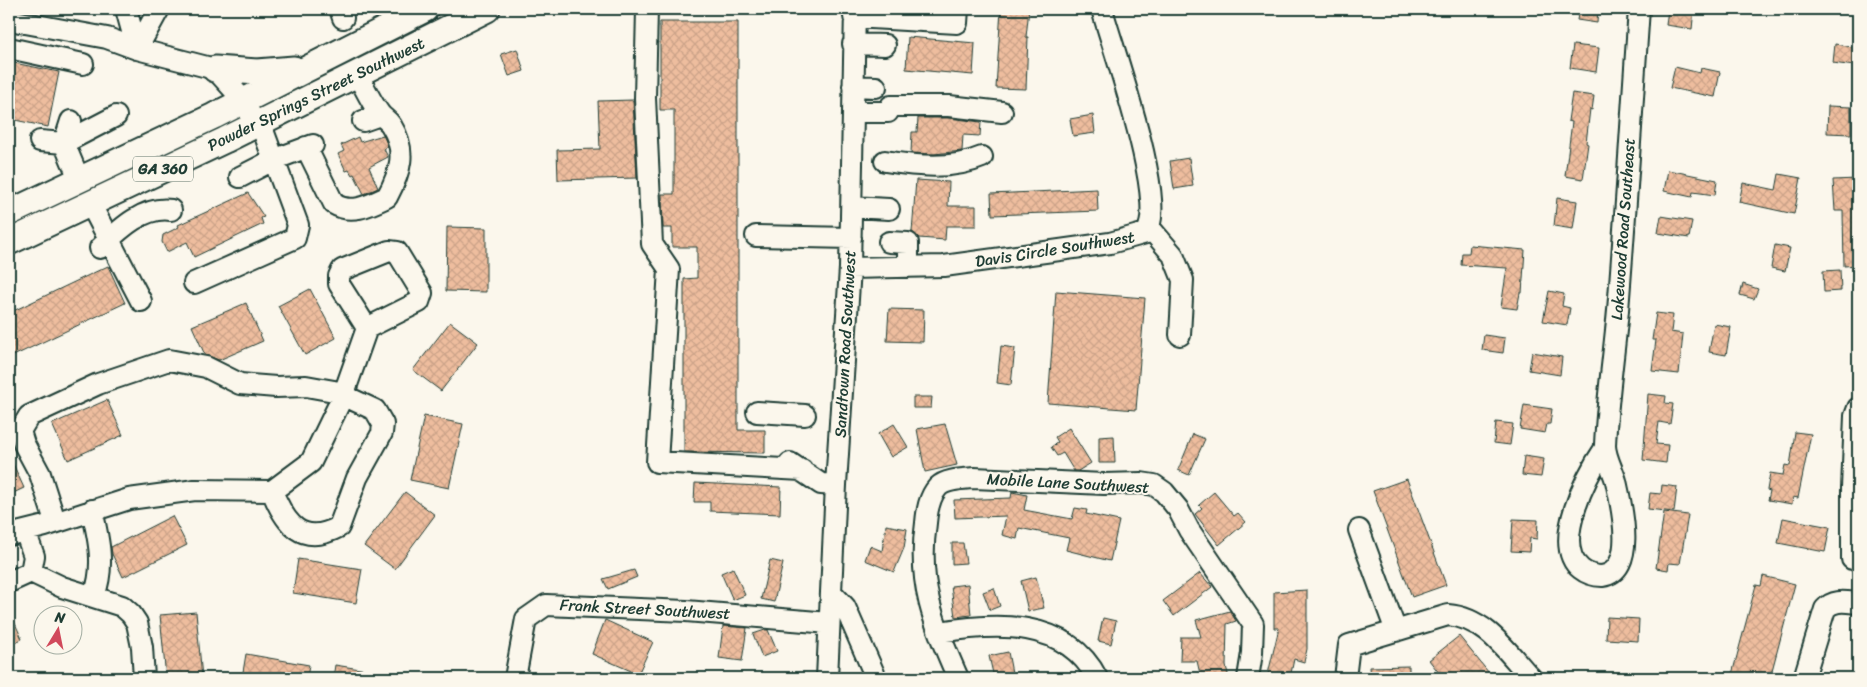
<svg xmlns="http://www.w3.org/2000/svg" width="1867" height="687" viewBox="0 0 1867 687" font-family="Sriracha,sans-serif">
<defs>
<pattern id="building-cross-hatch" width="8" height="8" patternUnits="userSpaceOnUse" patternTransform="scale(1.25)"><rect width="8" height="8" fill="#eebd9e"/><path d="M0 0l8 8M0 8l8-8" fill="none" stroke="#cca389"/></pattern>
</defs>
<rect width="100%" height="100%" fill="#fbf7ec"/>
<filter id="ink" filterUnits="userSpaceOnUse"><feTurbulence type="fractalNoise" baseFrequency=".02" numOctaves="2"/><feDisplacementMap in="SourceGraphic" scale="10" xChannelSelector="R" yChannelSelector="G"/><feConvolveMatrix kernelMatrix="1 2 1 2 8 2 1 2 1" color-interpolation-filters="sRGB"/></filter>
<g filter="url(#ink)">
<path fill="url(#building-cross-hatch)" stroke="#1f3d34" d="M1001,9H1029L1026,37H1028L1026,89L996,88Z
M1579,9H1598L1597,23L1577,20Z
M1668,9H1694L1692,29L1666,25Z
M660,22H738V430H765V453L684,452V279L697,278V247H672V228H663L662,194H674V110H660Z
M908,37L975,43L973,75L906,69Z
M1835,44L1857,48L1854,66L1833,63Z
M1573,45L1599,48L1596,72L1570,68Z
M517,49L524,71L509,76L501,54Z
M9,62L59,72L48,127L15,120V116L9,114Z
M1675,67L1700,73L1701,68L1720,72L1715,97L1670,88Z
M1572,93L1594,96L1592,110L1590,109L1586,143L1588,144L1583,179L1565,176L1572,122L1568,121Z
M633,100L637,178L558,180L557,150L600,149L598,101Z
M1828,106L1851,107V134L1827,133Z
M1093,115L1095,133L1073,136L1070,119Z
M918,118H948L981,122L980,136L963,135L962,151L934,154L911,153L912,132H917Z
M383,135L388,146L384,149L388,157L369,167L378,188L364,194L354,174L352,175L349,170L346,171L338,154L344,151L341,145L358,137L360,142Z
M1189,158L1193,186L1174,189L1170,161Z
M1668,170L1717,180L1715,195L1693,192L1692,197L1664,191Z
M1779,174L1801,178L1794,214L1739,202L1743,183L1776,190Z
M1857,179L1858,265L1844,266L1843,211H1835L1833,180Z
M916,180L949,182L948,206H976V226H946L945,240L919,238L912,232Z
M1097,189L1098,211L992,215L991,194Z
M248,193L264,217L261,218L263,224L194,257L187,242L167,252L162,242L163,235L179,227L178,225Z
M1557,198L1577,201L1573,229L1554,226Z
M1661,216L1692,221L1689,238L1658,233Z
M447,227L486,228V292L446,291Z
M1470,245L1525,250L1522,293H1520L1517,309L1501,307L1507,268L1461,265L1462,253H1469Z
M1775,245L1790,248L1785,271L1771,268Z
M108,266L125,303L9,358V313Z
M1840,270L1841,291L1824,292L1823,271Z
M1743,284L1758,289L1754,299L1740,295Z
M310,289L336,338L305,355L278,306Z
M1056,291L1145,298L1136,410L1048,403Z
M1549,291L1564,294L1562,306L1570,308L1567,325L1543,321Z
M246,303L263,341L219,360L205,355L192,326Z
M889,309L924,310L923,342L887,341Z
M1656,313L1673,315L1671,332L1683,334L1679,374L1652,371L1656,340H1652Z
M450,322L478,343L441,391L413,370Z
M1714,324L1731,327L1726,355L1709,352Z
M1484,335L1505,338L1503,353L1482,350Z
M1001,346L1015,348L1011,385L997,383Z
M1532,352L1562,357L1560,375L1529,370Z
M1648,394L1666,396L1665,403L1673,404L1670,424L1659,422L1656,444L1668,445L1666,463L1643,460Z
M913,397H932L931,408H913Z
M107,400L123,435L68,460L52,424Z
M1524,405L1552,409L1550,424H1547L1545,433L1520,429Z
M424,416L463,424L449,488L410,480Z
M1496,422L1513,424L1510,445L1494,443Z
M894,424L908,447L891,457L878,434Z
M945,424L957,465L925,472L917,429Z
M1069,428L1091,463L1078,471H1074L1063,453L1057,456L1051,447L1058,442L1055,437Z
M1795,432L1811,434L1798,498L1793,497L1792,504L1768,500L1770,491L1767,490L1770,473L1783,475L1785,465L1790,466Z
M1193,434L1205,439L1189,475L1178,470Z
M1114,436L1115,463H1099V437Z
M9,455L24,488L9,495Z
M1524,456L1544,459L1541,477L1522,475Z
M1407,479L1446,585L1412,597L1373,491Z
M695,483L781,487L780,514L710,511V502H694Z
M1662,485L1677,487L1674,512L1648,509L1650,493L1661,494Z
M405,492L435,515L395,569L364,546Z
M1012,492L1027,495L1024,510L1072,519L1075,508L1087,510L1086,514L1119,521L1110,561L1066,550L1069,538L1019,528L1017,539L1002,535L1006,516L955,518L954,500L1011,498Z
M1214,492L1234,516L1238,513L1246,522L1219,545L1195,514L1202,508L1199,505Z
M1664,512L1688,515L1680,564L1669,563L1668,570L1656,568Z
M172,516L187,545L123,577L112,554L111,547Z
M1783,518L1830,527L1825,552L1778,543Z
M1513,519L1538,520L1537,539L1530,538L1529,552L1511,551Z
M886,525L907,529L904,548L894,572L865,560L870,546L882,551Z
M952,543H963L966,563L952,564Z
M298,559L362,569L356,603L293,593Z
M770,560L783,563L774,602L761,599Z
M733,568L745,595L733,600L721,573Z
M634,570L637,577L608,589L603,579Z
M1200,573L1212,587L1174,616L1163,601Z
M1763,576L1795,584L1770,678H1731L1756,585L1761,586Z
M1036,577L1044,608L1028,611L1021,581Z
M968,584L971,615L955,617L951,586Z
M994,588L1000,606L990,610L983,592Z
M1307,590V649L1304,662L1294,659L1290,678H1267L1279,628H1274V592Z
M9,610L22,639L9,645Z
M1230,611L1236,621L1227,624L1226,666L1229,678H1201L1197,661H1180L1181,637H1201L1196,620Z
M196,612L202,678H166L160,615Z
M1607,617L1639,619L1638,641L1606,639Z
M1103,618L1116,621L1111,644L1098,641Z
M605,620L653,642L638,674L592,654Z
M723,626L747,628L742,661L719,658Z
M765,630H768L777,651L762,657L753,634Z
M1459,636L1493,678H1443L1429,660Z
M1008,652L1013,678H994L989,656Z
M246,654L309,665L307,678H242Z
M335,665L379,672V678H333Z
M1409,666V678H1370L1369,667Z"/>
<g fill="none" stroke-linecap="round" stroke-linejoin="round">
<g stroke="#1f3d34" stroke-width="24">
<path id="minor" d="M126,9L137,49
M340,9L343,18
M647,9L645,98L652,244L669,269L657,462L802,470
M854,17L957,23L958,9
M9,20L107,38L137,49L215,69L244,101L255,124L264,133L298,225L295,238L194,283
M853,44L885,45
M9,48L83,64
M137,49L159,9
M853,86L876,87
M853,112H888L891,106H949L1002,112
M71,121L64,143L79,179
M363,121L380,115
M40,141L64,143L116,116
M306,147L334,204C352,215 370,205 387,197C401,171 407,151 391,125C388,120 383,118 380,114C371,102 364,87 357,73
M885,161C916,166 952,170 982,157
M240,177L273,160L313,145
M90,203L141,301
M852,207L889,209
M1150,228L1173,255L1183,280L1180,335
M756,236L851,238
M889,242L908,243V267
M100,248C119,230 143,206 171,210
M850,268L944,266L1110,243L1146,233C1169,204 1112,47 1102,9
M757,412L805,415
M1605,448C1588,473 1550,544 1581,569C1586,573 1594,576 1602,576C1638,571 1621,504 1616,481C1613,470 1605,457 1605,445C1607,400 1614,355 1618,310C1626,210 1632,109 1639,9
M790,463L821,484L836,485
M92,510C99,540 105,567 94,596
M55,521L40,474L24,444L20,431L29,416L98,384L169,360L206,367L240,384L276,387L306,386L334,391L375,410L383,424L382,433L357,478L339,527C301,547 285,523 272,491
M1359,530L1396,631
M9,535L45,526L129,499L195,490L272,491L311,462L343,396L367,328L419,302L422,293L397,252L389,251L342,270L339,276V284L367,328
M1852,559V488L1855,416L1858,408
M31,572L62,587L122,606L131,614L137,623L142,647L144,678
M9,582L31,572L34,556L25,531
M831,592L845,607L876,678
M939,632C995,623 1066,618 1097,678
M515,678L526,619L546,605L686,611L829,623
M827,678L836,485L850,268L855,9
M958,678C934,623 917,585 926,523C927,511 929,497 938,487C946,479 963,479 974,478L1104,484L1141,483L1154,485L1164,492L1178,509L1189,530L1253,624L1252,653L1248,678
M1345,678L1349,645L1448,615C1486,618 1507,652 1531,678
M1804,678L1825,609C1834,599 1846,602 1858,603"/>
</g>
<g stroke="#1f3d34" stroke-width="29">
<path id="major" d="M215,69L257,72L294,69
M9,213L214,116L425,9
M9,242L225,140L487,9"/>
</g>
<use href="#minor" stroke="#fbf7ec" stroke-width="20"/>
<use href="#major" stroke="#fbf7ec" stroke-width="25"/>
</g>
</g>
<g text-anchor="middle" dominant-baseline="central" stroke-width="4" stroke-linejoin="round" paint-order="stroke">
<rect fill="#fbf7ec" stroke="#61756b" stroke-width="1" x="133" y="156.5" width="60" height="25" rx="4"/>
<g font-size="15" font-weight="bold" fill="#1f3d34">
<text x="163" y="169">GA 360</text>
</g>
<g font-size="16" fill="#1f3d34" stroke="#fbf7ec">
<text transform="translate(316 94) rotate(-26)">Powder Springs Street Southwest</text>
<text transform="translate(1623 229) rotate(-86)">Lakewood Road Southeast</text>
<text transform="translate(1055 249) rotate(-9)">Davis Circle Southwest</text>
<text transform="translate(845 344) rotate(-87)">Sandtown Road Southwest</text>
<text transform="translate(1068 483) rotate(3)">Mobile Lane Southwest</text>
<text transform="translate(645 609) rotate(3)">Frank Street Southwest</text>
</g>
</g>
<rect width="1867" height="687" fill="none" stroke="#fbf7ec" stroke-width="30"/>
<rect x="15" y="15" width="1837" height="657" fill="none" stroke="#1f3d34" stroke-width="2" filter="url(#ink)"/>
<g transform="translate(58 630) rotate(10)"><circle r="24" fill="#fbf7ec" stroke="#a3ada2"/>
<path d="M0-4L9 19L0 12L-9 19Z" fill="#d1495b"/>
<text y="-8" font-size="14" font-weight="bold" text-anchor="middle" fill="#1f3d34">N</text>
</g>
</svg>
